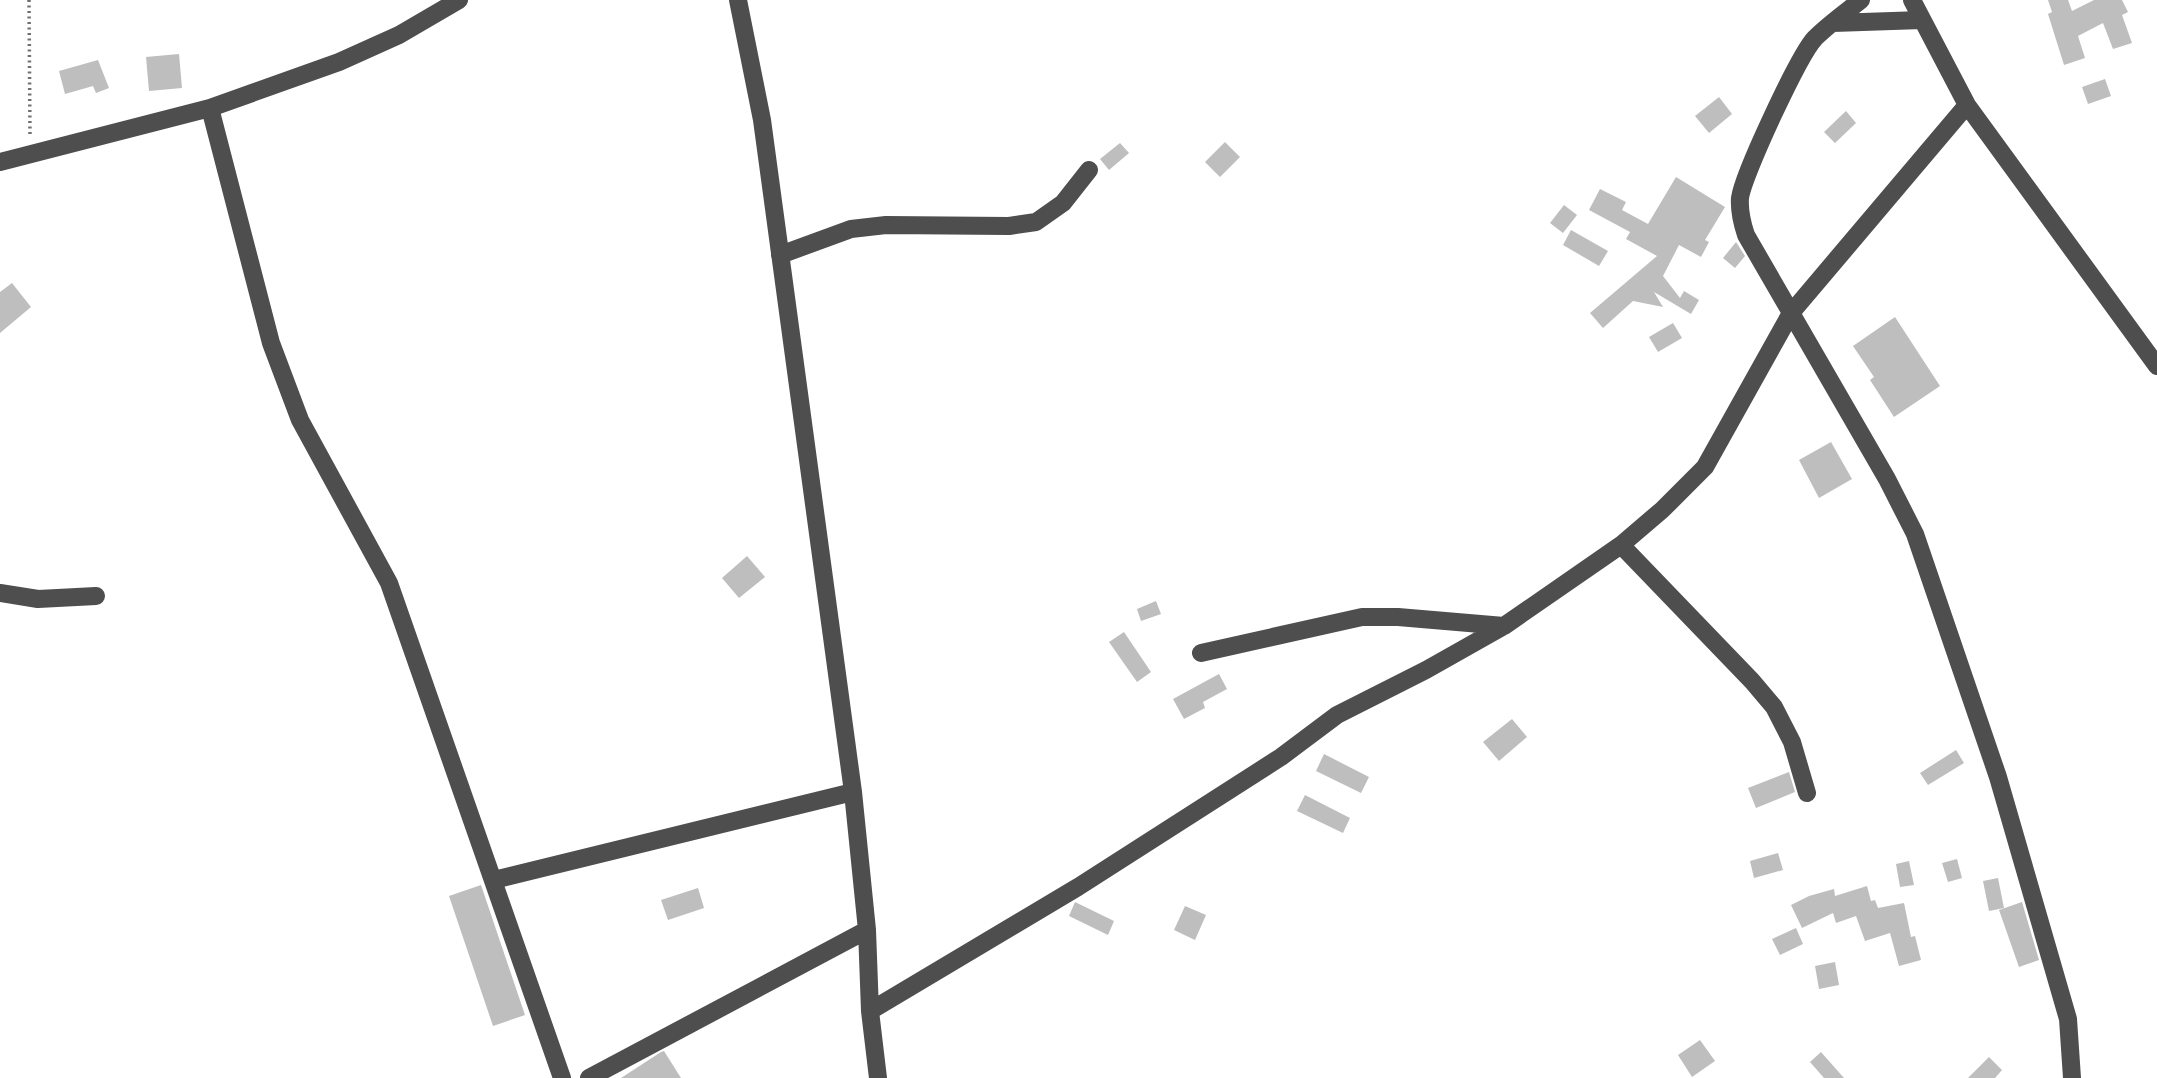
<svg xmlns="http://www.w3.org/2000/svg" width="2157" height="1078" viewBox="0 0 2157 1078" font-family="Cabin,sans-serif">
<rect width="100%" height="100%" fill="#fff"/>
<path fill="#bebebe" d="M2048,0H2068L2072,11L2094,0H2122L2128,12L2122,15L2132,43L2113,49L2103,23L2078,36L2085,58L2064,65L2048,14L2052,12Z
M179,54L182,88L149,91L146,57Z
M98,60L109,88L96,93L93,86L65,94L59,71Z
M2105,79L2111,96L2088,104L2082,87Z
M1719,97L1732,114L1709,133L1695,116Z
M1846,111L1856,123L1835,143L1824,132Z
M1225,142L1240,157L1220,177L1205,162Z
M1120,143L1129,153L1109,170L1100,159Z
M1676,177L1725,207L1705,240L1709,242L1701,257L1679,245L1663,276L1680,298L1684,291L1699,300L1691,314L1654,292L1663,307L1633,301L1603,328L1590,313L1657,256L1626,239L1630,232L1589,210L1600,189L1626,202L1622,210L1648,224Z
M1564,205L1577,215L1563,233L1550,223Z
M1571,230L1608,251L1599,266L1563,245Z
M1736,242L1745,256L1735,268L1723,258Z
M12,283L31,307L0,333V292Z
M1895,317L1940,386L1894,417L1870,380L1874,377L1853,346Z
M1673,323L1682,338L1658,352L1649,337Z
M1831,442L1852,479L1819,498L1799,460Z
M747,556L765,577L739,598L722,578Z
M1156,601L1161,614L1141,621L1137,609Z
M1124,632L1151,672L1137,682L1109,642Z
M1219,674L1227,689L1203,702L1205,708L1184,719L1173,699Z
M1512,719L1527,737L1499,761L1483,742Z
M1956,750L1964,763L1928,785L1920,773Z
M1324,754L1369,777L1361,793L1316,771Z
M1789,772L1795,792L1756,808L1748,788Z
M1305,795L1350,818L1343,833L1297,811Z
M1778,853L1783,870L1754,878L1750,861Z
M1957,859L1962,878L1948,882L1942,863Z
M1909,861L1914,885L1900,887L1896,864Z
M1998,878L2004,908L1989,911L1983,881Z
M481,885L525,1015L493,1026L449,896Z
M1867,886L1871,901L1875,900L1878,908L1904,903L1911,937L1915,936L1921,960L1899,966L1890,933L1865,941L1856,916L1836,923L1833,913L1802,928L1791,905L1809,896L1834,889L1835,896Z
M698,888L704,908L668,920L661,900Z
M1075,902L1114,921L1108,935L1069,916Z
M2022,902L2039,960L2019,967L1999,910Z
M1185,906L1206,915L1195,940L1174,930Z
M1796,928L1803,944L1780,955L1772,939Z
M1835,962L1839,985L1819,989L1815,966Z
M1700,1040L1715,1061L1692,1077L1678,1055Z
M664,1051L681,1078H621L661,1052Z
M1821,1052L1844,1078H1824L1810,1062Z
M1989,1057L2002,1070L1995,1078H1968Z"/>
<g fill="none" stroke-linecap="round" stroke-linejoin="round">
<path stroke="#707070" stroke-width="3.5" stroke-dasharray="2 3.5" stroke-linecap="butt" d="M29,0L30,137"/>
<path stroke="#4e4e4e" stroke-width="18" d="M738,0L762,120L853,792L867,930L870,1011L878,1078
M1861,0C1846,12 1829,24 1815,38C1799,55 1743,175 1740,198C1739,212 1742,223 1746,235L1887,479L1915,534L1998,777L2068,1019L2072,1078
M1912,0L1967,105L2157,366
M1833,23L1922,20
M210,108L271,343L300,420L389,583L562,1078
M0,162L210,108L339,62L399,35L459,0
M780,255L851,229L886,225L1009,226L1036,222L1063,203L1089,170
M1621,545L1752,681L1774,707L1792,742L1807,793
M0,593L38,599L96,596
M1201,653L1362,617H1398L1504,626
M494,880L853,792
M870,1011L1078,887L1281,757L1337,715L1426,670L1504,626L1621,545L1662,510L1705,467L1791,313L1967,105
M589,1078L867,930"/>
</g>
</svg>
